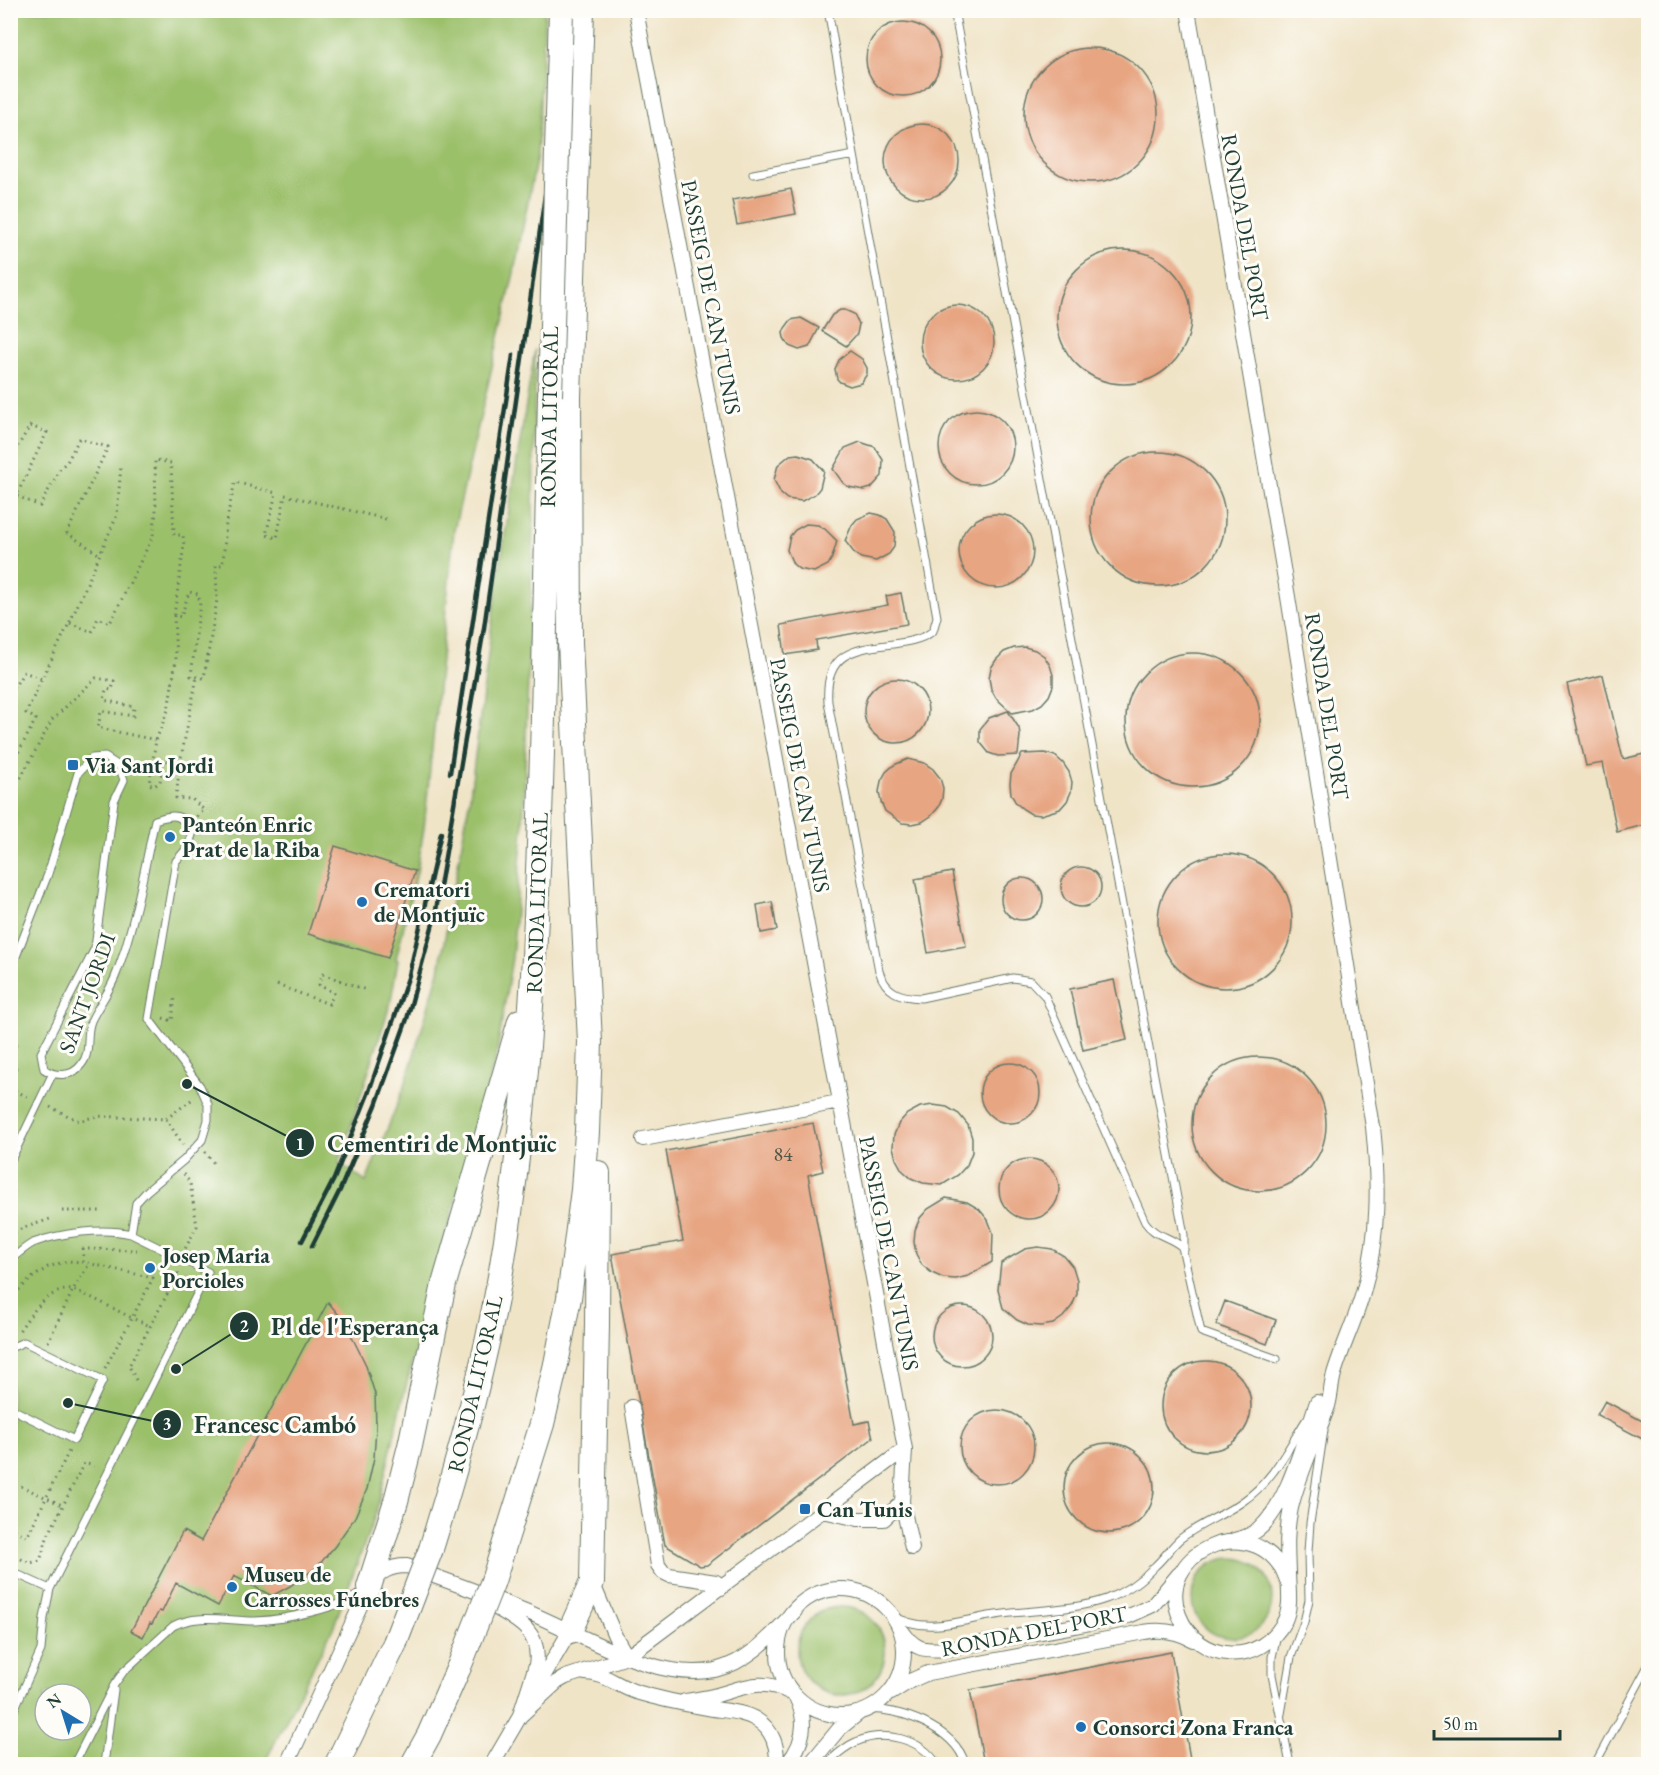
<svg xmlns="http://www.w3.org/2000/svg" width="1659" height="1775" viewBox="0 0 1659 1775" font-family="'EB Garamond',serif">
<rect width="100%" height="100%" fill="#fdfcf7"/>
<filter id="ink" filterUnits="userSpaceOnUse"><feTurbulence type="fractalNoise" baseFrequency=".0167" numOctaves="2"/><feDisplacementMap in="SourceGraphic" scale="12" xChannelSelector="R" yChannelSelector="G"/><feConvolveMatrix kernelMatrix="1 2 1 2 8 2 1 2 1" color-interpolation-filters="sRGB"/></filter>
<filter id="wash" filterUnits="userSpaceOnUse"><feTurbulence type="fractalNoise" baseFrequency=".008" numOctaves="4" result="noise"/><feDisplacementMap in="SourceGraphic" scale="24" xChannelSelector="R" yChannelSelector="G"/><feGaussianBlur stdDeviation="1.35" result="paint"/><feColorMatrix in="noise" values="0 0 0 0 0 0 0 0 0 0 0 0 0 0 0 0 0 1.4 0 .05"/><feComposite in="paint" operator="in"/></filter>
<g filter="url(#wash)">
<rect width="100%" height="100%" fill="#f0e4c7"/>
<path fill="#9bc06b" stroke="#5d7e50" stroke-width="1.5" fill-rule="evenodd" d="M11,11H545L537,156L513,277L454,530L424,828L417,871L396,959L398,960L390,1005L339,1163L366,1182L405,1085L439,971L469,803L497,584L535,349L533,527L523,828L512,958L496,1058L448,1227L404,1394L376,1513L333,1628L264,1764H11ZM45,1694H81V1730H45Z
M1192 1598a40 40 0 1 1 80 0a40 40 0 1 1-80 0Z
M797 1651a44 44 0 1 1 88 0a44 44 0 1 1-88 0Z"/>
<g id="blocks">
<path fill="#e7a582" d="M866 59a37 37 0 1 1 74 0a37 37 0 1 1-74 0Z
M1024 115a67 67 0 1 1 134 0a67 67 0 1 1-134 0Z
M885 161a37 37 0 1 1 74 0a37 37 0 1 1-74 0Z
M791,189L796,214L737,225L732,200Z
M1057 317a67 67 0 1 1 134 0a67 67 0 1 1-134 0Z
M920 342a37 37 0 1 1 74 0a37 37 0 1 1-74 0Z
M840,310H845L854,314L859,324L857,334L846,346L822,331L832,315Z
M801,318L819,328L809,347L799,350L789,346L784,338L783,333L785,328L791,320Z
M850,351L862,359L867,368V374L861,383L850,386L840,382L837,379L835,369L839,360Z
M939 447a37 37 0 1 1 74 0a37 37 0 1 1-74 0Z
M860,442L875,447L883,460L882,476L871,488L864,490L849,487L843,483L833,469L845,448Z
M1091 519a67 67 0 1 1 134 0a67 67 0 1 1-134 0Z
M798,454L813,459L824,471L820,488L815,494L802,501L787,499L781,494L774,480L778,465L790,455Z
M871,513L880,515L887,519L895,532L894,547L889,554L876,561L861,558L855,554L845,541L852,525L857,519Z
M959 551a37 37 0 1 1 74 0a37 37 0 1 1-74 0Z
M806,524L818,525L825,529L837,541L832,558L828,565L814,572L799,569L793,564L787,550L790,536L795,530Z
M901,593L907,624L816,640L817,650L785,655L781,625L888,605L886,596Z
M1025,647L1035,650L1044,656L1050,665L1053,675V686L1049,696L1042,704L1033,709L1012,713L996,698L991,689L989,678L991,668L996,660L1004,652L1014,648Z
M1126 720a67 67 0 1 1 134 0a67 67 0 1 1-134 0Z
M1603,675L1623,759L1648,753V824L1617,832L1603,763L1586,766L1567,684Z
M864 711a32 32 0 1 1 64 0a32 32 0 1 1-64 0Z
M1008,711L1019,728L1020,735L1018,755L998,756L989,753L980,742V729L989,718Z
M1045,753L1055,756L1063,763L1069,772L1072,782L1071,792L1067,801L1060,809L1041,815L1031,814L1023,809L1016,803L1011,794L1010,784L1011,774L1022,754Z
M908,759L924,763L933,769L940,778L943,788L942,799L938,808L931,816L922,822L912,824L902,823L885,811L881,802L879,792L881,781L886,772L894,765Z
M335,846L415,871L388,958L308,934Z
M1158 921a67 67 0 1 1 134 0a67 67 0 1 1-134 0Z
M1061 887a20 20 0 1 1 40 0a20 20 0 1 1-40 0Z
M952,872L966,946L928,953L915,879Z
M1001 899a21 21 0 1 1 42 0a21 21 0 1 1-42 0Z
M772,902L777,930L761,933L757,905Z
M1114,980L1127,1040L1083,1050L1070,989Z
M1192 1124a67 67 0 1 1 134 0a67 67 0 1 1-134 0Z
M980 1093a30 30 0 1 1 60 0a30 30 0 1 1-60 0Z
M933,1105L947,1107L959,1114L968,1125L972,1138V1152L967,1165L958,1175L942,1185L923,1183L911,1178L902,1170L896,1159L893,1147L894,1135L899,1123L907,1114L920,1107Z
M813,1123L823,1171L808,1175L839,1342L854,1424L869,1421L873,1438L707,1565L700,1566L665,1545L612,1254L683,1241L666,1151Z
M999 1189a30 30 0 1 1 60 0a30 30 0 1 1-60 0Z
M946,1198L967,1202L979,1209L988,1220L993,1233L992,1262L968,1276L956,1279L943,1278L932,1273L922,1265L916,1254L914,1242L915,1230L920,1218L928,1209Z
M1038,1247L1052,1249L1064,1256L1073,1267L1077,1280V1294L1072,1306L1063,1317L1053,1324L1041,1326L1028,1325L1017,1320L1003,1308L998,1289L1001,1263L1025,1249Z
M1225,1301L1276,1320L1267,1344L1216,1325Z
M328,1302L343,1320L354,1341L365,1363L375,1394L376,1427L374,1458L367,1489L355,1517L335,1546L317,1567L290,1586L272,1596L234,1576L218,1606L176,1583L162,1612L159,1611L152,1624L150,1623L143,1637L131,1631L183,1531L201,1541Z
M932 1336a30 30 0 1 1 60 0a30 30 0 1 1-60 0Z
M1161 1406a45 45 0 1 1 90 0a45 45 0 1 1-90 0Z
M1605,1401L1648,1424V1442L1597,1415Z
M960 1447a37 37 0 1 1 74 0a37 37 0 1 1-74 0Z
M1064 1488a45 45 0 1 1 90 0a45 45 0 1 1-90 0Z
M1171,1652L1191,1764H984L970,1690Z"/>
</g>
</g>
<g filter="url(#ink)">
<use href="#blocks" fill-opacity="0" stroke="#687767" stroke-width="1.5"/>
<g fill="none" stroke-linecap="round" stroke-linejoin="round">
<g stroke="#687767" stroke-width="9">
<path id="lane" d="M828,10L937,617L933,631C899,658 822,626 828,702L879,971C886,993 900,997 921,998L1013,978L1031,981L1045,996L1145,1222C1155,1237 1170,1236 1182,1247L1201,1332L1277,1359
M954,10L1184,1235V1250
M753,174L854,155
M10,972L48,874L78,773L92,758L105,757L119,766L124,780L114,801L95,948L41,1053L44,1069C55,1077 72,1077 81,1065C92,1052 85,1036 91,1021C99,1004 111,990 117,972C135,925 144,869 155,820C177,813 180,814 193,832L188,847L176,861L149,1019L200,1086L208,1104V1120L202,1140L184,1160L147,1191L136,1203L131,1234
M10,1162L52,1075
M10,1260C17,1255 25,1247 33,1243C60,1233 103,1227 131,1234L208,1272L50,1589L44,1618L41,1650L10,1719
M10,1348L24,1342L103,1380L74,1440L10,1408
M10,1571L50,1589
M892,1615C923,1634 956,1622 989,1616C1028,1609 1069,1612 1106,1599C1125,1592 1142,1580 1155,1566C1164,1558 1171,1547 1180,1539C1199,1524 1222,1516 1242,1502C1273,1481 1287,1450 1306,1420
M1277,1634L1272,1657V1675L1290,1764
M864,1710C897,1706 957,1729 965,1764
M1281,1714L1291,1657L1304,1622L1309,1600L1308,1552L1310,1523L1324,1430
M74,1764L114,1685L124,1671L173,1626C197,1613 227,1621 255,1621C283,1620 343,1608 365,1590
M104,1764L114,1690
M826,1764C835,1756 844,1747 856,1742C884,1729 921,1739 937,1764
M1595,1764L1648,1666"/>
</g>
<g stroke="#687767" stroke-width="16">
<path id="street" d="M636,10L905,1449L902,1502L912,1548
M1188,10L1288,597L1373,1127C1379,1184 1379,1237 1363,1293C1355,1321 1342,1347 1334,1374C1331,1385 1331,1395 1328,1406C1316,1440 1299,1473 1291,1508C1286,1529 1287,1550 1288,1571C1288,1588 1292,1605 1285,1620C1261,1667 1198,1664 1179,1615C1156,1555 1245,1512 1281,1567C1284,1572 1286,1578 1288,1583
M643,1139L839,1102
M632,1407L658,1565L663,1572L669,1575L716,1582L721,1588
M823,1511L858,1519H884L902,1502
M1234,1540C1243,1538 1252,1535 1259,1529C1288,1504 1304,1438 1317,1402
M592,1582L615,1636L627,1657
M778 1652a63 63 0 1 1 126 0a63 63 0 1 1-126 0Z
M487,1603C513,1618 542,1629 536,1665L520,1715
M902,1631C916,1652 925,1650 949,1649L1129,1616L1153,1605L1179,1574
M585,1673C605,1673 617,1686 636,1692C659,1699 684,1704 708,1708C724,1711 743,1711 757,1720C772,1729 779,1748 776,1764
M891,1693L910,1681L928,1673L1144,1632C1162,1629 1177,1631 1193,1640
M685,1701C696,1699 707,1698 717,1695C748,1686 763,1678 793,1694
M519,1717L557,1682L566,1677L627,1657L905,1449
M287,1764L369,1587C379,1572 389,1566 407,1566C444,1580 482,1593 518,1608C576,1630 653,1683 715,1670C749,1662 772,1635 795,1611
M492,1764L570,1631
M787,1764C804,1744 808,1721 796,1697
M810,1764L839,1729L859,1713"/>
</g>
<g stroke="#687767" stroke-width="26">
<path id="highway" d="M431,1549C459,1458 485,1366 501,1271C532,1086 538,904 543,717C545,610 547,503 550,396
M493,1581L542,1424L556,1364L569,1298L583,1190L587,1132L590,1042L570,643L569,397L582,10
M369,1587L396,1501L410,1446L444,1284L520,1021
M570,1631L592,1582L597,1325L598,1173
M337,1764L395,1643
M413,1764L429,1735L459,1667"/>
</g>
<path stroke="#687767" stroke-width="3" stroke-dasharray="1.5 4.5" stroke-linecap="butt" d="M17,496L40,506L61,467L67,462L79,439L108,447L67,533L100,555
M10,509L47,432L30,426L18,446
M70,623L92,632L98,618L110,623L112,619L153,536L156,512L155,460L171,463L174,535H183L184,545L174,615L181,617L189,592L198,594L200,603L191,676L204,678L217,600L216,565H223L226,522L235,482L276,493L266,535L277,538L285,495L386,519
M10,693L24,672L42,679L75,611L117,515L121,465
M156,740L168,710L176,660L174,616
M180,763L197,677
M10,768L36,719L26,713L42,679
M10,775L20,779L52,720L96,678L114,681L112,690L106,689L104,700L134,707L133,716L101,711L98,728L156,740L149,784L154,786L160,782L164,760L180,763L176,798L192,799L204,810L195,818
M277,985L329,1004L334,993L319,985L323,974L366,990
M163,1018L172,1021L175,996
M10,1043L17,1046L10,1059
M10,1066L17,1069L10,1083
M10,1088L30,1098
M50,1107L79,1121L97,1116L166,1119L194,1098
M166,1119L183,1145
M205,1152L216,1166
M184,1174L190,1183L197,1226L185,1249
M62,1211H100
M10,1236L18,1230L50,1219
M83,1262V1249L137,1250
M10,1298L32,1278L48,1267L67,1261L83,1262L153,1278L132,1318C120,1312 83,1292 72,1290C49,1287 30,1315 19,1331
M48,1342L73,1290L89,1264
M105,1368L132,1318L150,1326
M136,1380L129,1366L178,1274V1269
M10,1481L62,1505
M10,1526L27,1537L69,1451
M10,1554L30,1563L40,1561L47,1538L84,1463L94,1466
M10,1607L14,1611L10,1622"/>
<use href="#lane" stroke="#fff" stroke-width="7"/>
<use href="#street" stroke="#fff" stroke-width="14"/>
<use href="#highway" stroke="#fff" stroke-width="24"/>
<path stroke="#1f3d34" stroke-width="4.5" d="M450,773L513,355
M302,1241L334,1179L368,1094L409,975L441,833
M312,1246L340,1190L376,1105L407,1019L435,916L484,628L571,10"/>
<g stroke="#687767" stroke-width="26" stroke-linecap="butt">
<path id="highway-bridge" d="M550,396L561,10
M395,1643L431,1549
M459,1667L493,1581"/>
</g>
<use href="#highway-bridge" stroke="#fff" stroke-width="24"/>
</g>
</g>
<g fill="#1f6fb2" stroke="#fdfcf7" stroke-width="2">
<rect x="67" y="759" width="12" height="12" rx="3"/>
<circle cx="170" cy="837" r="6"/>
<circle cx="362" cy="902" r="6"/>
<circle cx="150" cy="1268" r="6"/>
<rect x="799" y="1503" width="12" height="12" rx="3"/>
<circle cx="232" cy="1587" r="6"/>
<circle cx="1081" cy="1727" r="6"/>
</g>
<g text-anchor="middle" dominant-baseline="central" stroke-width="6" stroke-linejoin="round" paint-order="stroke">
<g font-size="20" fill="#515748">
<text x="783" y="1154">84</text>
</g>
<g font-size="22" fill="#1f3d34" stroke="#fdfcf7">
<text transform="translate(1245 227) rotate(80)">RONDA DEL PORT</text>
<text transform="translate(711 297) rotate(79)">PASSEIG DE CAN TUNIS</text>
<text transform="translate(549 417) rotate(-89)">RONDA LITORAL</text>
<text transform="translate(1327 706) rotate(81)">RONDA DEL PORT</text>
<text transform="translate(800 775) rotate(79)">PASSEIG DE CAN TUNIS</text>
<text transform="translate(537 903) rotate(-88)">RONDA LITORAL</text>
<text transform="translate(87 993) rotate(-70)">SANT JORDI</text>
<text transform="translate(889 1253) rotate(79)">PASSEIG DE CAN TUNIS</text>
<text transform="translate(475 1384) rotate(-77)">RONDA LITORAL</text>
<text transform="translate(1034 1631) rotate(-11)">RONDA DEL PORT</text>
</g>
<g font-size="22" font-weight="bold" fill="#1f3d34" stroke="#fdfcf7" text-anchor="start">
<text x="85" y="765">Via Sant Jordi</text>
<text x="182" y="824">Panteón Enric<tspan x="182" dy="25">Prat de la Riba</tspan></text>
<text x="374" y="889">Crematori<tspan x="374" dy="25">de Montjuïc</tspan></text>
<text x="162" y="1255">Josep Maria<tspan x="162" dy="25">Porcioles</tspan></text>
<text x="817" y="1509">Can Tunis</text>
<text x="244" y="1574">Museu de<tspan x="244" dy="25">Carrosses Fúnebres</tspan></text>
<text x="1093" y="1727">Consorci Zona Franca</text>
</g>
</g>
<path fill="none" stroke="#1f3d34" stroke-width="2" d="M187 1084L300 1143M176 1369L244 1326M68 1403L167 1424"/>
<g fill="#1f3d34" stroke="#fdfcf7" stroke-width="2">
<circle cx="187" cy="1084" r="6"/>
<circle cx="176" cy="1369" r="6"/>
<circle cx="68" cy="1403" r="6"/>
<circle cx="300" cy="1143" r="15"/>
<circle cx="244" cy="1326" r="15"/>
<circle cx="167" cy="1424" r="15"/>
</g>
<g font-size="18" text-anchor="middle" font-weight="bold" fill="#fff">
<text x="300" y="1150">1</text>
<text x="244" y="1332">2</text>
<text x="167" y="1430">3</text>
</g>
<g font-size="24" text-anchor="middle" font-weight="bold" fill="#1f3d34" stroke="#fdfcf7" stroke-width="6" stroke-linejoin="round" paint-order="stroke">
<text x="442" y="1152">Cementiri de Montjuïc</text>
<text x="355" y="1335">Pl de l'Esperança</text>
<text x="275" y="1433">Francesc Cambó</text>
</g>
<rect width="1659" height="1775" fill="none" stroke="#fdfcf7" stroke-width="36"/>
<g transform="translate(63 1712) rotate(322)"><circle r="28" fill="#fdfcf7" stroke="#a4b0a9" stroke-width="1.5"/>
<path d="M0-4.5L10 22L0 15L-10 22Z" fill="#1f6fb2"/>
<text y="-9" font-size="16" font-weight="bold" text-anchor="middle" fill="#1f3d34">N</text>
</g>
<path d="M1434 1730v9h126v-9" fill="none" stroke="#1f3d34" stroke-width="3"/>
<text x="1443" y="1730" font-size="18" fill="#1f3d34" stroke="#fdfcf7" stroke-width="4.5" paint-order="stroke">50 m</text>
</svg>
